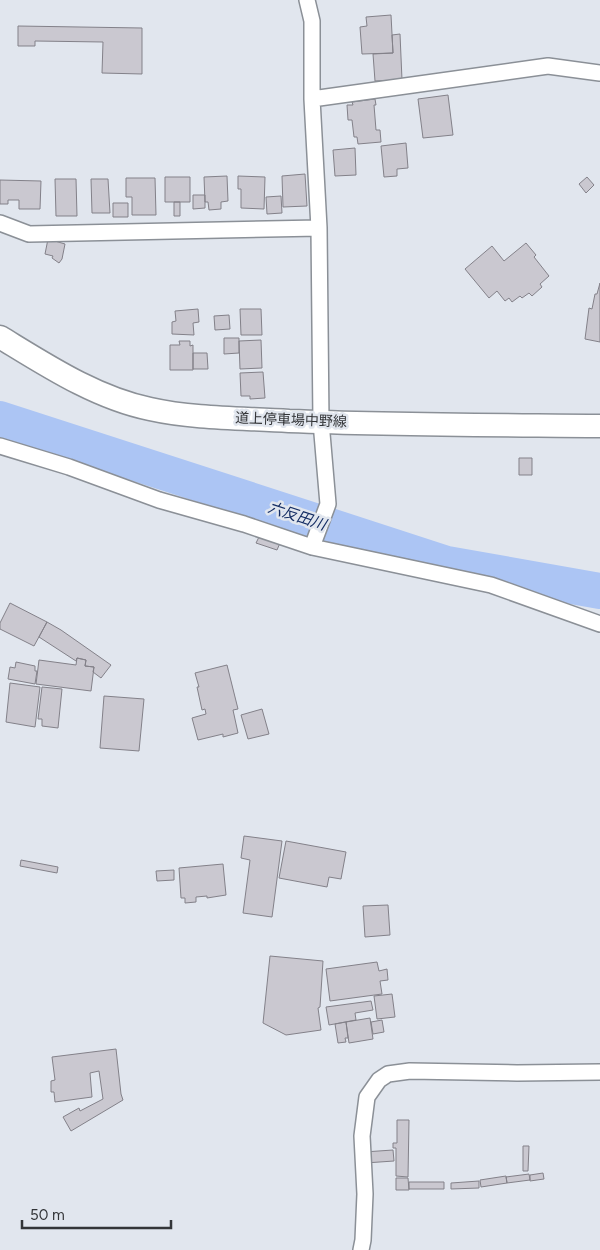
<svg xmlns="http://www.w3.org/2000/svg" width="600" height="1250" viewBox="0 0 600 1250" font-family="Figtree,'Noto Sans JP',sans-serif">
<rect width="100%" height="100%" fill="#e1e6ee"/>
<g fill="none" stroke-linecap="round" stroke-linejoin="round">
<path stroke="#acc5f4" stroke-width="36" d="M0,419L447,564L600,591"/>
</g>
<path fill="#cac8d0" stroke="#838189" d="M391,15L393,53L362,54L360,27L367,26L366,17Z
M18,26L142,28V74L102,73L103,42L35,41V46H18Z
M400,34L402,80L375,81L373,54L393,53L392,35Z
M448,95L453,135L423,138L418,99Z
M375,99L376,105H374L376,130H380L381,142L358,144L357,137H354L352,120H348L347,105H353L352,102Z
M406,143L408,168L397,169V176L384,177L381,146Z
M355,148L356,175L335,176L333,150Z
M305,174L307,206L283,207L282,176Z
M227,176L228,201L221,202V209L209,210L208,202H205L204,177Z
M238,176L265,177L264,209L241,208V189H238Z
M165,177H190V202H165Z
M587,177L594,185L586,193L579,184Z
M126,178H155L156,215H132V197H126Z
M55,179H76L77,216H56Z
M91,179H108L110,213H92Z
M0,180L41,181L40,209H19V200H8V204H0Z
M193,195H205V208L193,209Z
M281,196L282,213L267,214L266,197Z
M174,202H180V216H174Z
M113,203H128V217H113Z
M48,239L65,244L62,259L59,263L52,258L53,256L45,254Z
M526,243L536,255L534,257L549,276L540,284L542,287L532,296L529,293L522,298L520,296L512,302L509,298L505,301L497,291L489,298L465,269L492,246L504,261Z
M600,283V342L585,339L589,308L592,309L595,294H597Z
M198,309L199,322L193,323L194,335L172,334V322L176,321L175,311Z
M240,309H261L262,335H241Z
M229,315L230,329L215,330L214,316Z
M224,338H239V353L224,354Z
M261,340L262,368L240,369L239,341Z
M179,341H190V346L193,345V370H170V345H180Z
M193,353H207L208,369H193Z
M263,372L265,398L250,399V396H241L240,373Z
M519,458H532V475H519Z
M260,535L280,543L277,550L256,543Z
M10,603L47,622L34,646L0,629V623Z
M47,622L61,630L111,665L101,678L93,672L94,667L85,666L86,660L77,658L76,661L39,637Z
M77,658L86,660L85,666L94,667L91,691L36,684L39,660L76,665Z
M16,662L35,666V671H37L35,684L8,679L10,667L15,668Z
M227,665L238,709L233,710L238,733L223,737V734L198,740L192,718L206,714L205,709L202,710L197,687H199L195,673Z
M10,683L40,687L35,727L6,722Z
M42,687L62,689L58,728L42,726V719H38Z
M104,696L144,699L139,751L100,748Z
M262,709L269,734L248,739L241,715Z
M244,836L282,841L272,917L243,913L250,860L241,858Z
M286,841L346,852L341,879L329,877L327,887L279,878Z
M21,860L58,867L57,873L20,866Z
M223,864L226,895L207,898V896L196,897V902L185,903V898H181L179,868Z
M174,870V880L157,881L156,871Z
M388,905L390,935L365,937L363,906Z
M270,956L323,961L320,1007L318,1008L321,1030L286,1035L263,1023Z
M377,962L379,971L387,969L388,980L380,981L382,994L330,1001L326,969Z
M392,994L395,1017L377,1019L374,996Z
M371,1001L373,1010L355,1013L356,1020L329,1025L326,1007Z
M370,1018L373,1039L349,1043L346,1022Z
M382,1020L384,1032L373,1034L371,1022Z
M346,1022L348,1038H345L346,1042L338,1043L335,1024Z
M116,1049L121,1094L123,1100L71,1131L63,1117L79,1108L80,1111L103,1099L99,1071L90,1073L92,1097L55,1102L54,1092H51V1081L55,1080L52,1057Z
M397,1120H409L408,1177L396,1176V1148H393V1143H397Z
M523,1146H529L528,1171H523Z
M393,1150L394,1161L365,1163L364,1152Z
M543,1173L544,1179L530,1181V1175Z
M529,1174L530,1180L507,1183L506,1177Z
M506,1176L507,1183L481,1187L480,1180Z
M396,1178H408L409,1190H396Z
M479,1181V1188L451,1189V1183Z
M409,1182H444V1189H409Z"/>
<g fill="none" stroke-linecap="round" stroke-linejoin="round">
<g stroke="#8b9097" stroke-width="18">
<path id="minor" d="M307,0L312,21V99L319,228L321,422L328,504L312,547
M312,99L548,66L600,73
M0,223L29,234L319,228
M0,446L69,467L159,500L244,524L312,547L491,585L600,624
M361,1250L363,1240L365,1194L362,1136L367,1097L379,1080L388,1074L410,1071L517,1073L600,1072"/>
</g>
<g stroke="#8b9097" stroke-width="25">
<path id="secondary" d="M0,337C46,365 96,398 150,409C195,419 243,418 289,421C393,425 496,425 600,426"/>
</g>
<use href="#minor" stroke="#fff" stroke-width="15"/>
<use href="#secondary" stroke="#fff" stroke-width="22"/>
</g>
<g text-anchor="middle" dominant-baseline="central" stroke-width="5" stroke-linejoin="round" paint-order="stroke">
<g font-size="14" fill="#333538" stroke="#e1e6ee">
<text transform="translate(291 420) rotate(2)">道上停車場中野線</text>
</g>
<g font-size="15" font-style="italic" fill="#142d64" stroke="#e1e6ee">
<text transform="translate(297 516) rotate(18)">六反田川</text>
</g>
</g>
<path d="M22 1220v8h149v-8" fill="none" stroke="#333538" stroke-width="2.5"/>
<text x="30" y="1220" font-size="15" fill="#333538" stroke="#e1e6ee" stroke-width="4" paint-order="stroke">50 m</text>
</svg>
